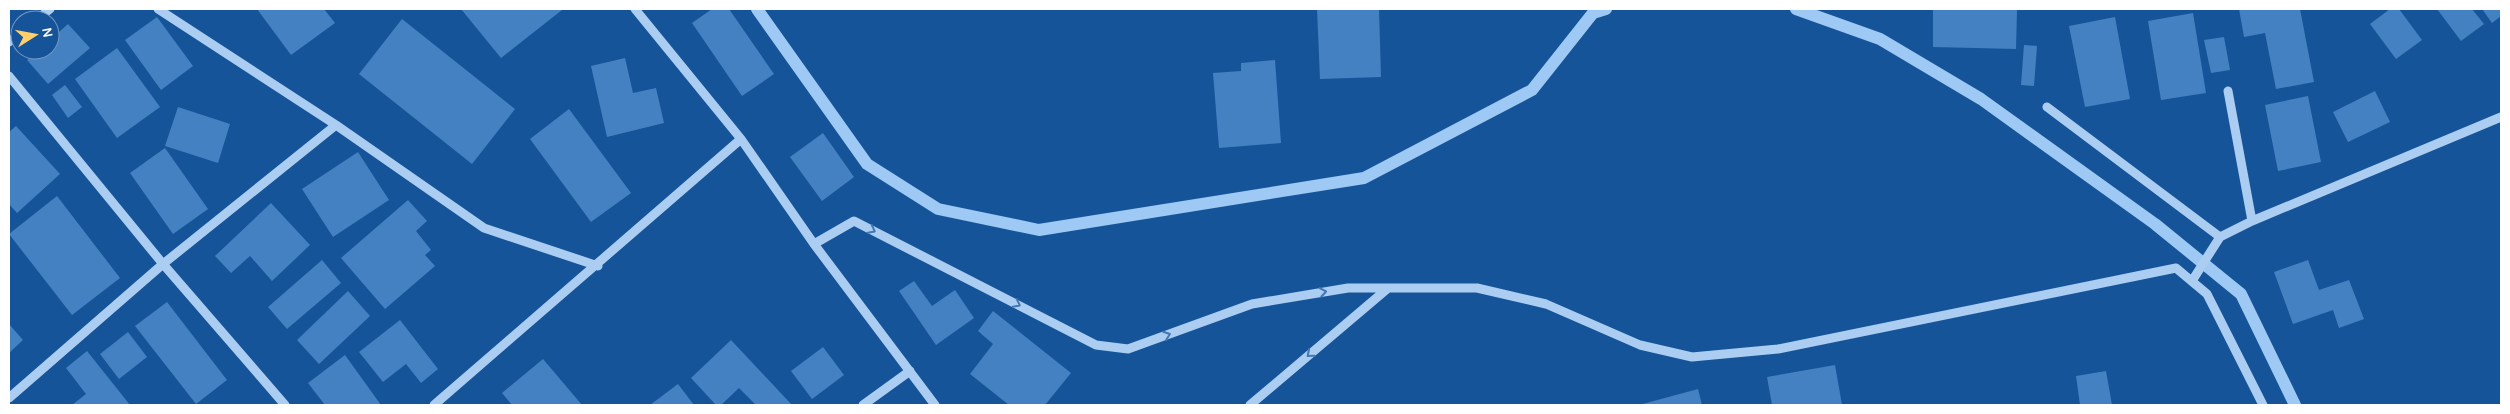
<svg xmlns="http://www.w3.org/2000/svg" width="2510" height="414" viewBox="0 0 2510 414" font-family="Karla,sans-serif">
<rect width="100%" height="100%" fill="#165499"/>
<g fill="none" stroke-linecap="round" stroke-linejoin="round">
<path stroke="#9dc9f4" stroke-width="12" d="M757,9L867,164L938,209L1039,230L1364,178L1532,90L1593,13L1606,9
M1796,9L1880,39L1981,99L2155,224L2241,294L2295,405"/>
</g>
<path fill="#4481c2" d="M257,9H324L335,23L291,55Z
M461,9H561L562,10L501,58Z
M712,9H729L774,74L742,96L692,23Z
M1317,9H1379L1381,77L1320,79Z
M1933,9L2017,10L2016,49L1933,47Z
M2239,9H2300L2314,82L2276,89L2265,33L2244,37Z
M2390,9H2399L2422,40L2396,59L2370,24Z
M2437,9H2472L2484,24L2461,41Z
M2482,9H2501V16L2492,23Z
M2193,13L2206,93L2161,100L2148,21Z
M157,17L193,66L161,90L125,40Z
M2115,17L2130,99L2085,107L2069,26Z
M402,19L515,109L472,164L359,74Z
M68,24L90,48L48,84L27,60L39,50H50V40Z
M2224,37L2230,70L2211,73L2204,40Z
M2024,45L2037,46L2034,86L2021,85Z
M117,48L160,107L117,138L75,79Z
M625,58L633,93L656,88L664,123L607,137L591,66Z
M1275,60L1281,143L1219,148L1213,73L1241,71V63Z
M65,85L82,107L68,118L52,95Z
M2375,91L2390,122L2348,142L2333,112Z
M2308,96L2321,162L2278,171L2265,105Z
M178,107L230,124L218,163L165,146Z
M569,109L631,193L591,222L530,139Z
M16,126L60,174L17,213L9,204V132Z
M823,133L854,177L822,201L790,157Z
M165,148L208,209L173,234L130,173Z
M358,152L389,200L333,237L302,189Z
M57,196L120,278L72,315L9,234Z
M408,200L427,221L416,231L431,250L425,255L435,266L385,309L341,258Z
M271,203L310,245L272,281L250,256L231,273L215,256Z
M322,260L341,283L287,329L268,307Z
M2308,260L2319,290L2349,280L2364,319L2339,328L2333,310L2293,324L2274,272Z
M914,281L932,306L955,290L974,318L936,345L899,291Z
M348,291L370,316L319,364L297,340Z
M167,302L227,380L196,404L135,326Z
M993,311L1071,373L1045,405H1009L970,374L993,344L978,331Z
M400,320L438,369L421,383L406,364L383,382L359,352Z
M9,324L23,340L9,353Z
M128,332L147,357L119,379L100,354Z
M731,340L792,405H756L739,388L721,405H716L691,378Z
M823,347L844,375L812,399L791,371Z
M87,351L130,405H72L86,394L66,368Z
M345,355L381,405H325L308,383Z
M543,359L582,405H512L502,393Z
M1835,365L1842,405H1772L1767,377Z
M2106,371L2112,405H2080L2076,376Z
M678,384L694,405H650Z
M1698,389L1702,405H1639Z"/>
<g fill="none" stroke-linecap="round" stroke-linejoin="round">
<path stroke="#abcdf2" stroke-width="9" d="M158,9L336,125L484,228L598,266
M635,9L741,139L814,244L935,405
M36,20L50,9
M9,42L20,33
M9,76L163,264L285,405
M2228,91L2252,221
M2047,107L2220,237
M814,244L854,221L1096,345L1128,349L1252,304L1348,288H1477L1546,304L1640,345L1692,357L1778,349L2176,268L2207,294L2263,405
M2192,281L2220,237L2252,221L2501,117
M9,398L163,264L336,125
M434,405L741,139
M863,405L910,371
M1250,405L1387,289"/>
</g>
<defs><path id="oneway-chevron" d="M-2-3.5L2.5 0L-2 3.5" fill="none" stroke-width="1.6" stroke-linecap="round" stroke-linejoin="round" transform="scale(1.25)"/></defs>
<g stroke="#4378b4">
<use href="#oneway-chevron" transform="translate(872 230) rotate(27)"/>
<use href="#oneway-chevron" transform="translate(1323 292) rotate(-10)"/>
<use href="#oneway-chevron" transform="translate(1017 304) rotate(27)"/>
<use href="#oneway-chevron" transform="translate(1167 335) rotate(-20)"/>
<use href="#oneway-chevron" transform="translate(1310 354) rotate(140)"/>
</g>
<rect width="2510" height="414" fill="none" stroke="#ffffff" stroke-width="20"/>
<g transform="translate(35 35) rotate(79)"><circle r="24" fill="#165499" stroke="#7398c2"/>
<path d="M0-4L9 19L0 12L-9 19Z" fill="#ffcf6c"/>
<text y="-8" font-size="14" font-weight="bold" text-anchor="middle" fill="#ffffff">N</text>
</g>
</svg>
